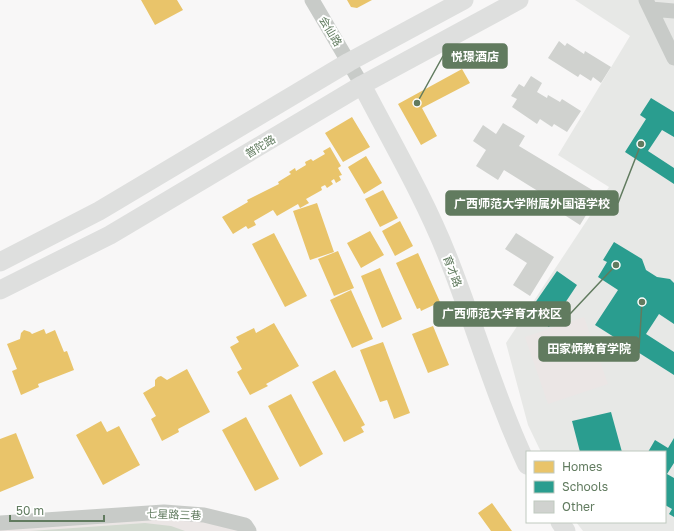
<svg xmlns="http://www.w3.org/2000/svg" width="674" height="531" viewBox="0 0 674 531" font-family="'Golos Text','Noto Sans SC',sans-serif">
<rect width="100%" height="100%" fill="#f8f7f7"/>
<path fill="#e7e8e6" d="M575,0H674V531H583L576,522H665V452H541L528,425L506,343L609,187L558,155L630,36Z"/>
<path fill="#ebe6e5" d="M584,317L608,384L548,404L525,337Z
M164,512L249,531H0V523Z"/>
<path fill="#d2d9cf" d="M145,523L171,526L185,531H30Z"/>
<path fill="#e9c46a" d="M141,0H177L183,10L155,25Z
M347,0H372L357,8L351,7Z
M462,69L470,83L422,108L437,136L421,145L398,104Z
M352,117L370,147L343,162L325,133Z
M330,147L341,166L338,168L342,175L339,176L341,180L336,183L334,179L331,181L333,184L327,188L325,185L321,187L322,190L306,199L309,203L300,208L298,204L277,216L273,210L254,221L256,225L248,229L246,226L233,234L222,217L248,202L247,200L279,184L278,182L291,174L289,172L295,168L296,171L306,165L305,162L311,159L313,161L325,154L323,151Z
M366,156L382,183L364,194L348,167Z
M383,190L398,218L380,227L365,199Z
M317,203L334,252L310,260L293,211Z
M400,221L413,246L395,256L382,231Z
M370,231L384,255L361,268L347,243Z
M274,233L307,296L285,307L252,244Z
M338,251L354,288L334,296L318,259Z
M418,253L440,302L421,311L420,308L417,309L396,263Z
M380,268L402,319L382,328L361,276Z
M351,290L373,339L352,348L330,300Z
M274,323L299,366L266,384L268,386L250,395L237,372L242,369L230,347L239,342L236,337L254,328L256,333Z
M433,326L449,365L428,373L412,334Z
M44,329L46,334L55,330L64,352L67,351L74,370L38,384L39,387L21,395L12,371L17,369L7,344L20,339L21,333L24,330L30,332L32,334Z
M383,342L410,413L394,419L387,400L380,402L360,350Z
M187,369L210,412L178,429L179,432L162,441L151,419L156,416L143,393L155,386V380L158,377L161,376L167,380Z
M335,370L365,425L361,427L364,432L344,442L312,382Z
M291,394L323,454L300,467L268,406Z
M246,417L279,479L255,491L222,430Z
M101,421L107,432L119,426L140,465L103,485L76,435Z
M16,433L34,478L0,492V439Z
M492,503L512,531H491L478,513Z"/>
<path fill="#2a9d8f" d="M651,98L674,112V137L662,130L648,151L674,168V184L625,152L646,119L640,115Z
M614,242L642,259L646,270L657,277L670,279L674,283V324L659,314L646,334L674,352V375L595,325L618,290L598,277L607,262L603,260Z
M557,271L577,285L549,327L528,313Z
M611,412L622,452H580L572,421Z
M674,438V463L667,474L674,478V517L669,514L672,509L665,505V452H648L655,440L668,448Z"/>
<path fill="#d0d2cf" d="M559,41L565,46L567,43L584,54L585,51L611,67L601,83L593,77L591,81L580,74L578,77L548,58Z
M531,76L542,83L537,92L547,98L548,95L560,102L562,99L581,111L567,132L554,124L552,127L540,119L537,124L512,107L517,99L511,96L519,84L524,87Z
M503,123L525,136L519,146L599,194L580,225L538,198L541,193L504,170L498,180L476,166L486,150L473,141L483,125L496,134Z
M516,233L554,257L530,296L513,285L527,263L505,249Z"/>
<g fill="none" stroke-linecap="round" stroke-linejoin="round">
<path stroke="#c8cbc8" stroke-width="15" d="M312,0L362,85
M646,0L674,58
M651,9L674,11
M0,523L164,512L204,515L245,525L249,531"/>
<path stroke="#dedfde" stroke-width="19" d="M362,85C391,141 424,197 447,255C475,325 495,397 527,465
M0,262L99,211L349,62L464,0
M0,290L110,235L362,85L519,0
M560,522L566,531"/>
</g>
<g text-anchor="middle" dominant-baseline="central" stroke-width="4" stroke-linejoin="round" paint-order="stroke">
<g font-size="11" fill="#617b5f" stroke="#fff">
<text transform="translate(331 31) rotate(59)">会仙路</text>
<text transform="translate(260 146) rotate(-31)">普陀路</text>
<text transform="translate(453 271) rotate(69)">育才路</text>
<text transform="translate(174 514) rotate(2)">七星路三巷</text>
</g>
</g>
<path fill="none" stroke="#617b5f" stroke-width="1.5" d="M417 103L443 56M641 144L618 203M616 265L570 314M642 302L639 349"/>
<g fill="#617b5f" stroke="#fff" stroke-width="1.5">
<circle cx="417" cy="103" r="4"/>
<circle cx="641" cy="144" r="4"/>
<circle cx="616" cy="265" r="4"/>
<circle cx="642" cy="302" r="4"/>
</g>
<g fill="#617b5f" stroke="#617b5f" stroke-width="1.5">
<rect x="443" y="44" width="64" height="24" rx="4"/>
<rect x="446" y="191" width="172" height="24" rx="4"/>
<rect x="434" y="302" width="136" height="24" rx="4"/>
<rect x="539" y="337" width="100" height="24" rx="4"/>
</g>
<g font-size="12" text-anchor="middle" font-weight="bold" fill="#fff">
<text x="475" y="61">悦璟酒店</text>
<text x="532" y="208">广西师范大学附属外国语学校</text>
<text x="502" y="318">广西师范大学育才校区</text>
<text x="589" y="353">田家炳教育学院</text>
</g>
<rect x="526" y="451" width="140" height="72" fill="#ffffff" stroke="#c0cabf"/>
<rect x="534" y="461" width="20" height="12" fill="#e9c46a" stroke="#c0cabf"/>
<text x="562" y="471" font-size="12" fill="#617b5f">Homes</text>
<rect x="534" y="481" width="20" height="12" fill="#2a9d8f" stroke="#c0cabf"/>
<text x="562" y="491" font-size="12" fill="#617b5f">Schools</text>
<rect x="534" y="501" width="20" height="12" fill="#d0d2cf" stroke="#c0cabf"/>
<text x="562" y="511" font-size="12" fill="#617b5f">Other</text>
<path d="M10 515v6h94v-6" fill="none" stroke="#617b5f" stroke-width="2"/>
<text x="16" y="515" font-size="12" fill="#617b5f" stroke="#ffffff" stroke-width="3" paint-order="stroke">50 m</text>
</svg>
